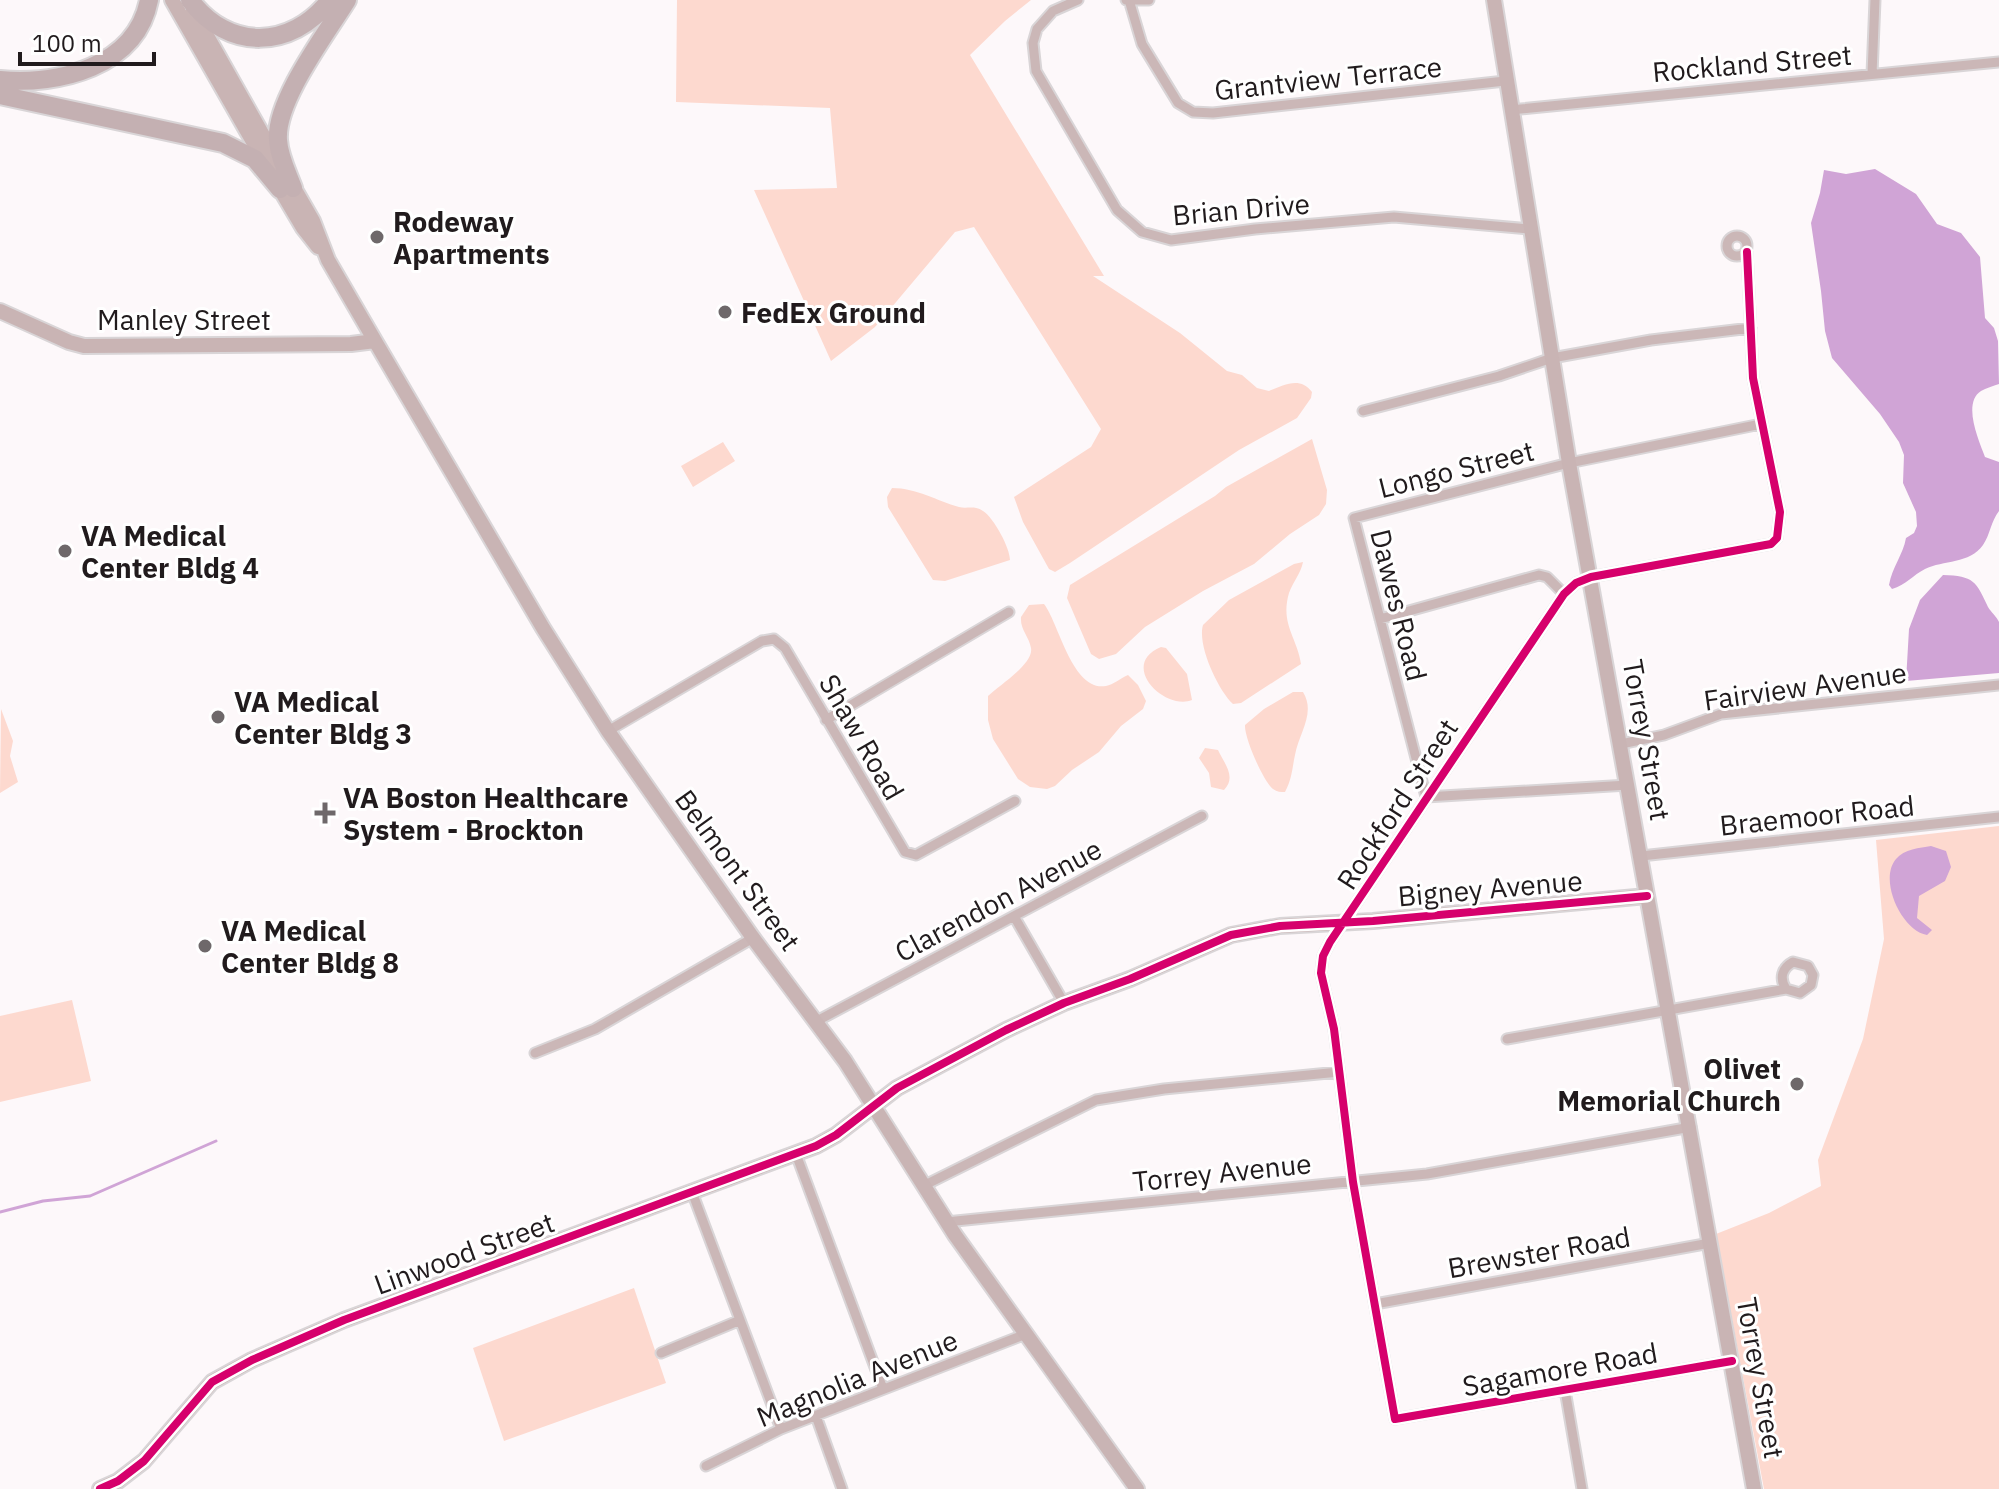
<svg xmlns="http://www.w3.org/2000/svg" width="1999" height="1489" viewBox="0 0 1999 1489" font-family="'IBM Plex Sans',sans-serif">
<rect width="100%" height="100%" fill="#fdf8fa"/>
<path fill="#fdd9cf" d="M677,0H1031L1005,21L970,55L1104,276H1093L1180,333L1227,371L1242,375L1257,388L1269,391C1284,385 1300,376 1312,392L1311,398L1297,418L1239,450L1070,563L1055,572L1049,569L1023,522L1014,497L1091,447L1101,429L974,227L955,232L875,327L831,361L754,190L837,188L830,108L676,102Z
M1312,439L1327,490L1326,504L1319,515L1290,534L1254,564L1203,591L1145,627L1116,654L1099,659L1091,654L1067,598L1070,585L1215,496L1226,487Z
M723,442L735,461L693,487L681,466Z
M892,488C917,488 937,501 959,507C967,509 975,505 983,511C994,518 1010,548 1010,560L945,581L933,580L888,507L887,497Z
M1303,562C1301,573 1293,582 1289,593C1280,624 1297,637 1301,664L1241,703L1233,704C1218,690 1197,645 1203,625L1229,600L1294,564Z
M1044,604C1059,623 1072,692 1106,686C1113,685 1121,678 1128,675L1138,685L1146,701L1143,709L1121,726L1099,752L1072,770L1055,786L1047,789L1030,787L1018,779L993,739L988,720V696C999,685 1034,664 1031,648C1029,636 1020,630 1021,617L1029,605Z
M1161,647L1166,648L1187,674L1192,700C1165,711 1118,665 1161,647Z
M1293,692H1303C1316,713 1299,733 1295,755C1292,769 1292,779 1285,792C1281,792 1277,792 1273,789C1263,781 1244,737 1245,725L1264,709Z
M1,709L13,741L10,756L18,782L0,793Z
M1205,748L1218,750C1224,763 1237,777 1224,790L1211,787L1209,773L1199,758Z
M1999,826V1489H1764L1716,1234L1769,1213L1821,1186L1818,1160L1863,1039L1884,939L1876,840Z
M72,1000L91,1081L0,1102V1016Z
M634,1288L666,1383L504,1441L473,1348Z"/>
<path fill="#d0a4d6" d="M1875,169L1916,194L1937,224L1961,233L1980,257L1985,318L1994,328L1998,341L1999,384C1993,386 1986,388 1981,391C1962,403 1979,441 1985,457L1999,462V511C1991,521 1990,535 1983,545C1970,564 1943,560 1925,569C1913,575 1906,585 1892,589L1889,585C1892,567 1903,555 1906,538L1914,533L1917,526L1916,512L1903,483L1904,455L1899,442L1880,414L1832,358L1825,331L1821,291L1811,223L1820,193L1824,170L1846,174Z
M1943,575C1974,576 1976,581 1988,607C1991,612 1997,617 1999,622C1999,636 1999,658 1999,673L1906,681L1909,629L1920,600Z
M1931,846L1946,851L1951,867L1945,881L1919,896L1917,918L1932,930L1927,935C1902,931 1878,880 1896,859C1904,849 1920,848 1931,846Z"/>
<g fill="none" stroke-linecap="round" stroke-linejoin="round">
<path stroke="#d0a4d6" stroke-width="3" d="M0,1212L43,1201L90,1196L216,1141"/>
<g stroke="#d9d5d7" stroke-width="13">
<path id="street" d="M1078,0L1053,11L1037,29L1033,43L1036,71L1117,210L1142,232L1171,240L1255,229L1394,217L1530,229
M1126,0H1149
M1129,0L1142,44L1178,103L1193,112L1213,113L1505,81
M1872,74L1875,0
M1510,110L1999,62
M1727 246a10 10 0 1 1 20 0a10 10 0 1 1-20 0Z
M1363,411L1499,376L1552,358L1651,340L1751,328
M1380,619L1539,575L1547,577L1564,594
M826,720L1009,612
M608,731L762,641L774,639L785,648L905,852L916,855L1015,801
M1621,744L1664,735L1721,714L1999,685
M1628,785L1426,797L1354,518L1569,463L1761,424
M1641,856L1999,817
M1015,918L1064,1003
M815,1022L1202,816
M1507,1039L1786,989L1800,993L1811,985L1813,975L1808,966L1793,962C1782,968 1779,978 1786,989
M535,1053L595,1029L753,938
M796,1154L883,1389
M925,1185L1096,1100L1164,1089L1339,1072
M692,1192L781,1429
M946,1222L1427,1174L1691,1127
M1375,1304L1710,1243
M661,1353L738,1321
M1732,1361L1395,1419L1353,1182L1334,1029L1321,973L1323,956L1330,942L1564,594L1576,583L1591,577L1771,544L1777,538L1780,512L1753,378L1747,252
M1565,1390L1582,1489
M816,1416L842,1489
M706,1466L781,1429L1026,1334"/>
</g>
<g stroke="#d9d5d7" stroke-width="18">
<path id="secondary" d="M172,0L280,189L303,228L318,247
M1494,0L1569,463L1754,1489
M193,11L277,160
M290,181L313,221L328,260L375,341L543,628L608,731L753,938L845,1061L955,1235L1137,1489
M0,311L69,342L84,346L351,344L375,341
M100,1489L118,1481L144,1461L212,1382L252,1360L344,1320L816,1146L836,1135L897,1088L1006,1030L1064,1003L1130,979L1231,935L1280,926L1373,921L1647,896"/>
</g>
<g stroke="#d9d5d7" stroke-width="22">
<path id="highway" d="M190,0C228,51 291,50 330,0
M0,80C59,85 136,67 149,0
M0,95L223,143L255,159L280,189
M293,188C287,172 279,157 278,140C275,101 326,34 347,0"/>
</g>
<use href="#street" stroke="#cbb7b7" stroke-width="9"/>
<use href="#secondary" stroke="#c9b4b4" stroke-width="14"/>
<use href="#highway" stroke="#c4b0b2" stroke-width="18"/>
<g stroke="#fff" stroke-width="13">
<path id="cycleway" d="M1732,1361L1395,1419L1353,1182L1334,1029L1321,973L1323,956L1330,942L1564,594L1576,583L1591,577L1771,544L1777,538L1780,512L1753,378L1747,252
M100,1489L118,1481L144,1461L212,1382L252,1360L344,1320L816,1146L836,1135L897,1088L1006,1030L1064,1003L1130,979L1231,935L1280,926L1373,921L1647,896"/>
</g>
<use href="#cycleway" stroke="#d6006c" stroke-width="8"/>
</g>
<g fill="#6e686a" stroke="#fff" stroke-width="3">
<circle cx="377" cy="237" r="8"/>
<circle cx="725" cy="312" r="8"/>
<circle cx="65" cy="551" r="8"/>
<circle cx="218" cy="717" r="8"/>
<path d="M321 801h8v8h8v8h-8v8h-8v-8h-8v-8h8z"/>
<circle cx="205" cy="946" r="8"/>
<circle cx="1797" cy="1084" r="8"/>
</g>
<g text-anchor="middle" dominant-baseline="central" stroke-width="6" stroke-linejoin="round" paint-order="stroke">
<g font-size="28" fill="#211b1d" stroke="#fff">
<text transform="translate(1752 63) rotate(-5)">Rockland Street</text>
<text transform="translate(1328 78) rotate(-6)">Grantview Terrace</text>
<text transform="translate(1241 209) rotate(-5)">Brian Drive</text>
<text x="184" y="319">Manley Street</text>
<text transform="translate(1456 469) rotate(-14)">Longo Street</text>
<text transform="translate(1399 605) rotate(76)">Dawes Road</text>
<text transform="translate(1805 686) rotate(-8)">Fairview Avenue</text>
<text transform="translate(862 737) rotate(60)">Shaw Road</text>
<text transform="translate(1647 740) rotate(80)">Torrey Street</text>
<text transform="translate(1397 804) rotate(-57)">Rockford Street</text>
<text transform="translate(1817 815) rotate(-6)">Braemoor Road</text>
<text transform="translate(738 870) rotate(54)">Belmont Street</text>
<text transform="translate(1490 888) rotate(-5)">Bigney Avenue</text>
<text transform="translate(998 900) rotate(-28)">Clarendon Avenue</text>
<text transform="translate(1222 1172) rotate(-6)">Torrey Avenue</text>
<text transform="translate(1539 1252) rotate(-10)">Brewster Road</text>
<text transform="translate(464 1253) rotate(-20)">Linwood Street</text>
<text transform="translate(1560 1369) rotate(-10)">Sagamore Road</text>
<text transform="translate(857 1378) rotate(-22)">Magnolia Avenue</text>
<text transform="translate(1761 1378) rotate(80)">Torrey Street</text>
</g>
<g font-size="28" font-weight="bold" fill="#211b1d" stroke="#fff" text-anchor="start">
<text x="393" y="221">Rodeway<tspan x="393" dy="32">Apartments</tspan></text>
<text x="741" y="312">FedEx Ground</text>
<text x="81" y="535">VA Medical<tspan x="81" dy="32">Center Bldg 4</tspan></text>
<text x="234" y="701">VA Medical<tspan x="234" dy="32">Center Bldg 3</tspan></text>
<text x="343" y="797">VA Boston Healthcare<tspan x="343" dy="32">System - Brockton</tspan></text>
<text x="221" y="930">VA Medical<tspan x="221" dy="32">Center Bldg 8</tspan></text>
<text x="1781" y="1068" text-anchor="end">Olivet<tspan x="1781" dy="32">Memorial Church</tspan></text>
</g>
</g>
<path d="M20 52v12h134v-12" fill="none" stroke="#211b1d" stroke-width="4"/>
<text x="32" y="52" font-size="24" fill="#211b1d" stroke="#ffffff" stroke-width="6" paint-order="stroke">100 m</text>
</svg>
